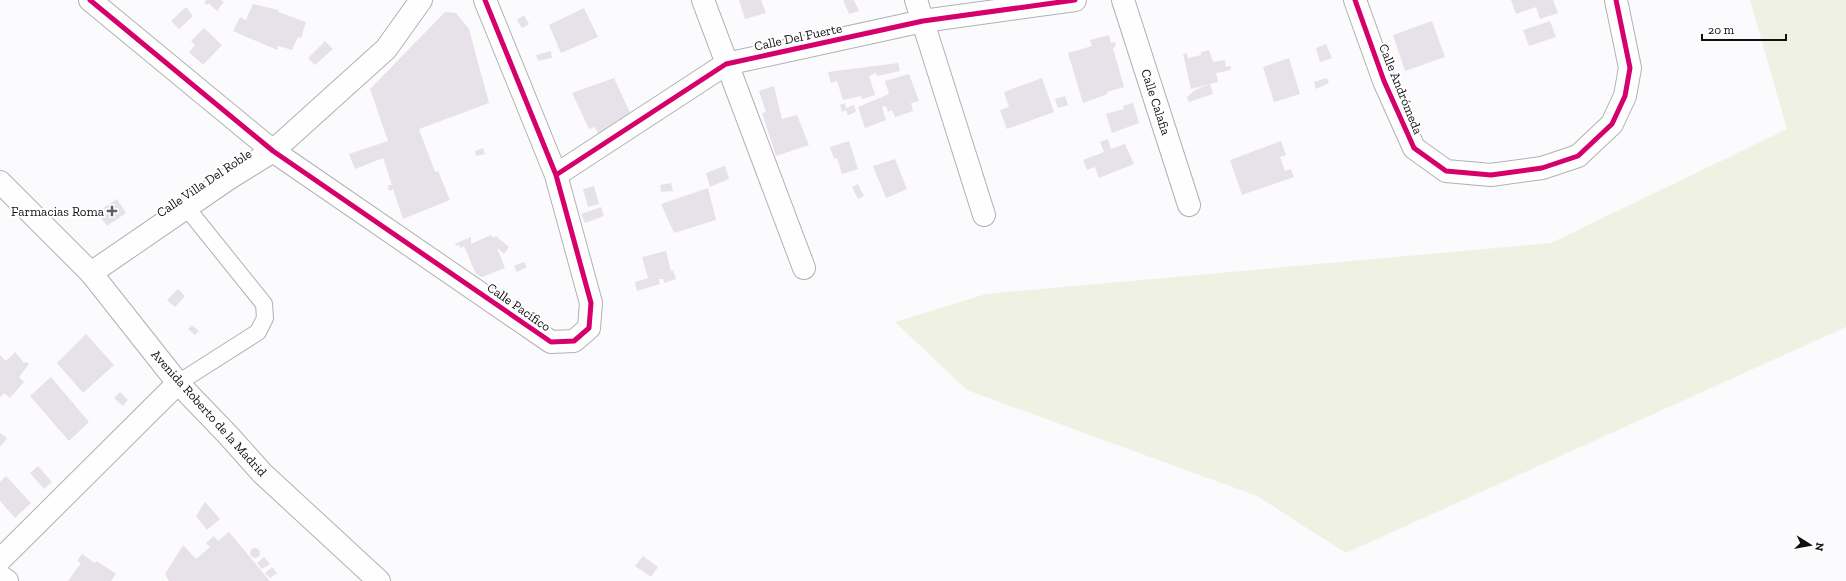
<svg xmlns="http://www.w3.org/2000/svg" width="1846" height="581" viewBox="0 0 1846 581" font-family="'Zilla Slab',serif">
<rect width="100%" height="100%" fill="#fbfafc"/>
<path fill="#eff2e2" d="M1750,0H1846V327L1346,553L1257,496L967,390L895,322L986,294L1551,243L1787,129Z"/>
<path fill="#e7e2ea" d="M206,0H221L224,2L217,11L208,3L207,5L204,3Z
M739,0H761L766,13L745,19Z
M843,0H854L859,11L849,14Z
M1511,0H1553L1558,13L1540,19L1536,7L1516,14Z
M253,4L279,10L278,12L306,22L301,38L298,37L292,50L278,46L277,50L233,31L240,17L246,20Z
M186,7L193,16L179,29L171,21Z
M584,8L598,37L561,53L549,25Z
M445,12L456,13L469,29L489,103L419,129L435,172L438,171L450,200L403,219L393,189L389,191L388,185H392L383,158L355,169L349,154L388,141L370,89Z
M524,15L529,24L522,28L517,20Z
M1432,21L1445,57L1405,71L1393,35Z
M1550,21L1556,37L1529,46L1523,30Z
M204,28L222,45L203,65L189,52L195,45L191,41Z
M1109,35L1111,43L1115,42L1116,46L1113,48L1124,87L1107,92L1108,94L1083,103L1068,53L1092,46L1090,40Z
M325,41L333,49L315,65L308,58Z
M1326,44L1332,58L1320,62L1316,48Z
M1209,50L1213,62L1225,60L1226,67L1231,66V70L1216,73L1218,82L1191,89L1183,54L1187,53L1188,58L1201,55V52Z
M551,51L552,58L538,61L536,55Z
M1289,58L1300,94L1274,102L1263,67Z
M898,63L900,71L877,76L876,73L869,76L875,95L862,99L861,96L843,100L837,81L831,83L828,72Z
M909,74L919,101L911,103L913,111L895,117L892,110L888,112L886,106L882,107L886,120L865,128L858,107L889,94L885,81Z
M614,78L631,115L608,132L598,134L595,127L589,129L572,93Z
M1042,78L1054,112L1007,129L1000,110L1009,107L1004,92Z
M1327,78L1329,83L1316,89L1314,82Z
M1210,84L1213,94L1189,102L1187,97L1195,90Z
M774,86L782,119L797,115L809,145L776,156L762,113L766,112L759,91Z
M1065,96L1068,105L1058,108L1055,99Z
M845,103L846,108L854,105L856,112L848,115L846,110L842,112L840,105Z
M1133,103L1139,123L1112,133L1106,114L1124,109L1123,106Z
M1108,139L1111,149L1125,144L1134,164L1099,178L1095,167L1087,170L1083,160L1104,152L1100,142Z
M849,141L858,169L842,174L837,158L834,159L830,147Z
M1281,141L1286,155L1280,157L1285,171L1291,169L1294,177L1242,195L1230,160Z
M483,148L485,154L476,156L475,151Z
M895,159L907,189L886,198L873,166Z
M725,166L729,179L710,187L706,173Z
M671,183L673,191L661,192L660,185Z
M858,184L864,196L858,199L852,187Z
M594,186L599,204L588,207L583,189Z
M708,188L716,220L674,233L661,204Z
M117,199L126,213L107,226L97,212Z
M601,207L604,216L585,223L581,214Z
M491,235L493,238L496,236L509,247L504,254L497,248L505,268L482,277L476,274L464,246L461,248L459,245L456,246L455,244L471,237V244Z
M666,251L671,271L673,270L676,279L664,283L663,279H659L660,284L637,291L635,282L648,278L642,257Z
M524,262L527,267L517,272L514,266Z
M178,289L185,296L175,307L167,300Z
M192,325L199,331L195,335L188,329Z
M86,334L114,365L83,393L57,363Z
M15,352L24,363L26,362L29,364L19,377L24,382L10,398L4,393L0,397V355L6,361Z
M51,377L89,422L69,441L30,396Z
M120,392L128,400L123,406L114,398Z
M0,433L7,438L1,446L0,445Z
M38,466L52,482L44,489L30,473Z
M6,476L31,503L15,518L0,501V482Z
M205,502L220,519L207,530L196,516Z
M229,532L270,581H169L165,574L183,545L196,559L210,547L206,543L214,536L218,541Z
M250 553a5 5 0 1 1 10 0a5 5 0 1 1-10 0Z
M82,554L95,563L97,561L116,574L111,581H68L81,563L77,561Z
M643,556L658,567L651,577L635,566Z
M264,557L270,564L262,569L257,563Z
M272,567L277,573L270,578L265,573Z"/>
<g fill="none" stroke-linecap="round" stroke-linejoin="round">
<g stroke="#b2b1b2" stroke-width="18">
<path id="lane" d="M178,383L258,332L265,318L264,304L186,207"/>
</g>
<g stroke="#b2b1b2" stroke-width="24">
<path id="street" d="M90,0L273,151L551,342L574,341L589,328L591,303L556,175L485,0
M703,0L804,268
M916,0L984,215
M1123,0L1189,205
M1355,0L1384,81L1414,148L1446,171L1491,175L1542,168L1578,156L1612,124L1625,96L1630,68L1616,0
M556,175L726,64L923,21L1075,0
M91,273L228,179L273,151L386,49L421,0
M0,560L178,383
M0,576L7,581"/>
</g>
<g stroke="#b2b1b2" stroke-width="24">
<path id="primary" d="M0,182L91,273L178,383L228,435L262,473L379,581"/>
</g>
<use href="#lane" stroke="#fefeff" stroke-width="16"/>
<use href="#street" stroke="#fefeff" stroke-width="22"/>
<use href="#primary" stroke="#fefeff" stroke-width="22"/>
<g stroke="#fff" stroke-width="8">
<path id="cycleway" d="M90,0L273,151L551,342L574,341L589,328L591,303L556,175L485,0
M1355,0L1384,81L1414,148L1446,171L1491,175L1542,168L1578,156L1612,124L1625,96L1630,68L1616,0
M556,175L726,64L923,21L1075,0"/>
</g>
<use href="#cycleway" stroke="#d6006c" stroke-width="5"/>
</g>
<path fill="#636263" stroke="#fff" stroke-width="1.5" d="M110 205h4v4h4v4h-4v4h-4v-4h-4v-4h4z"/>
<g text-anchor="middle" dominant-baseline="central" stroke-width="4" stroke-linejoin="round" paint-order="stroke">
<g font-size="13" fill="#111011" stroke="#fff">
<text transform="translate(798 37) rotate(-12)">Calle Del Fuerte</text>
<text transform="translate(1401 89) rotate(68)">Calle Andrómeda</text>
<text transform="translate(1156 102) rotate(72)">Calle Calafia</text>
<text transform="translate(204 183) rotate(-34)">Calle Villa Del Roble</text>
<text transform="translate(519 307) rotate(35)">Calle Pacífico</text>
<text transform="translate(209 413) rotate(48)">Avenida Roberto de la Madrid</text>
</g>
<g font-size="13" fill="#111011" stroke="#fff" text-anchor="end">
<text x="104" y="211">Farmacias Roma</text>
</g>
</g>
<g transform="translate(1810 545) rotate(101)" stroke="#ffffff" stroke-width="3" paint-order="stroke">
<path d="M0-3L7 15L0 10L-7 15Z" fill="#111011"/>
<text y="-6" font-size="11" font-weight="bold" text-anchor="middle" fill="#111011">N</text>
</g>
<path d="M1702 34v6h84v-6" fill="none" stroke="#111011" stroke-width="2"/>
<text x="1708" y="34" font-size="12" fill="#111011" stroke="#ffffff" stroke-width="3" paint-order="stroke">20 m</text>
</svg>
